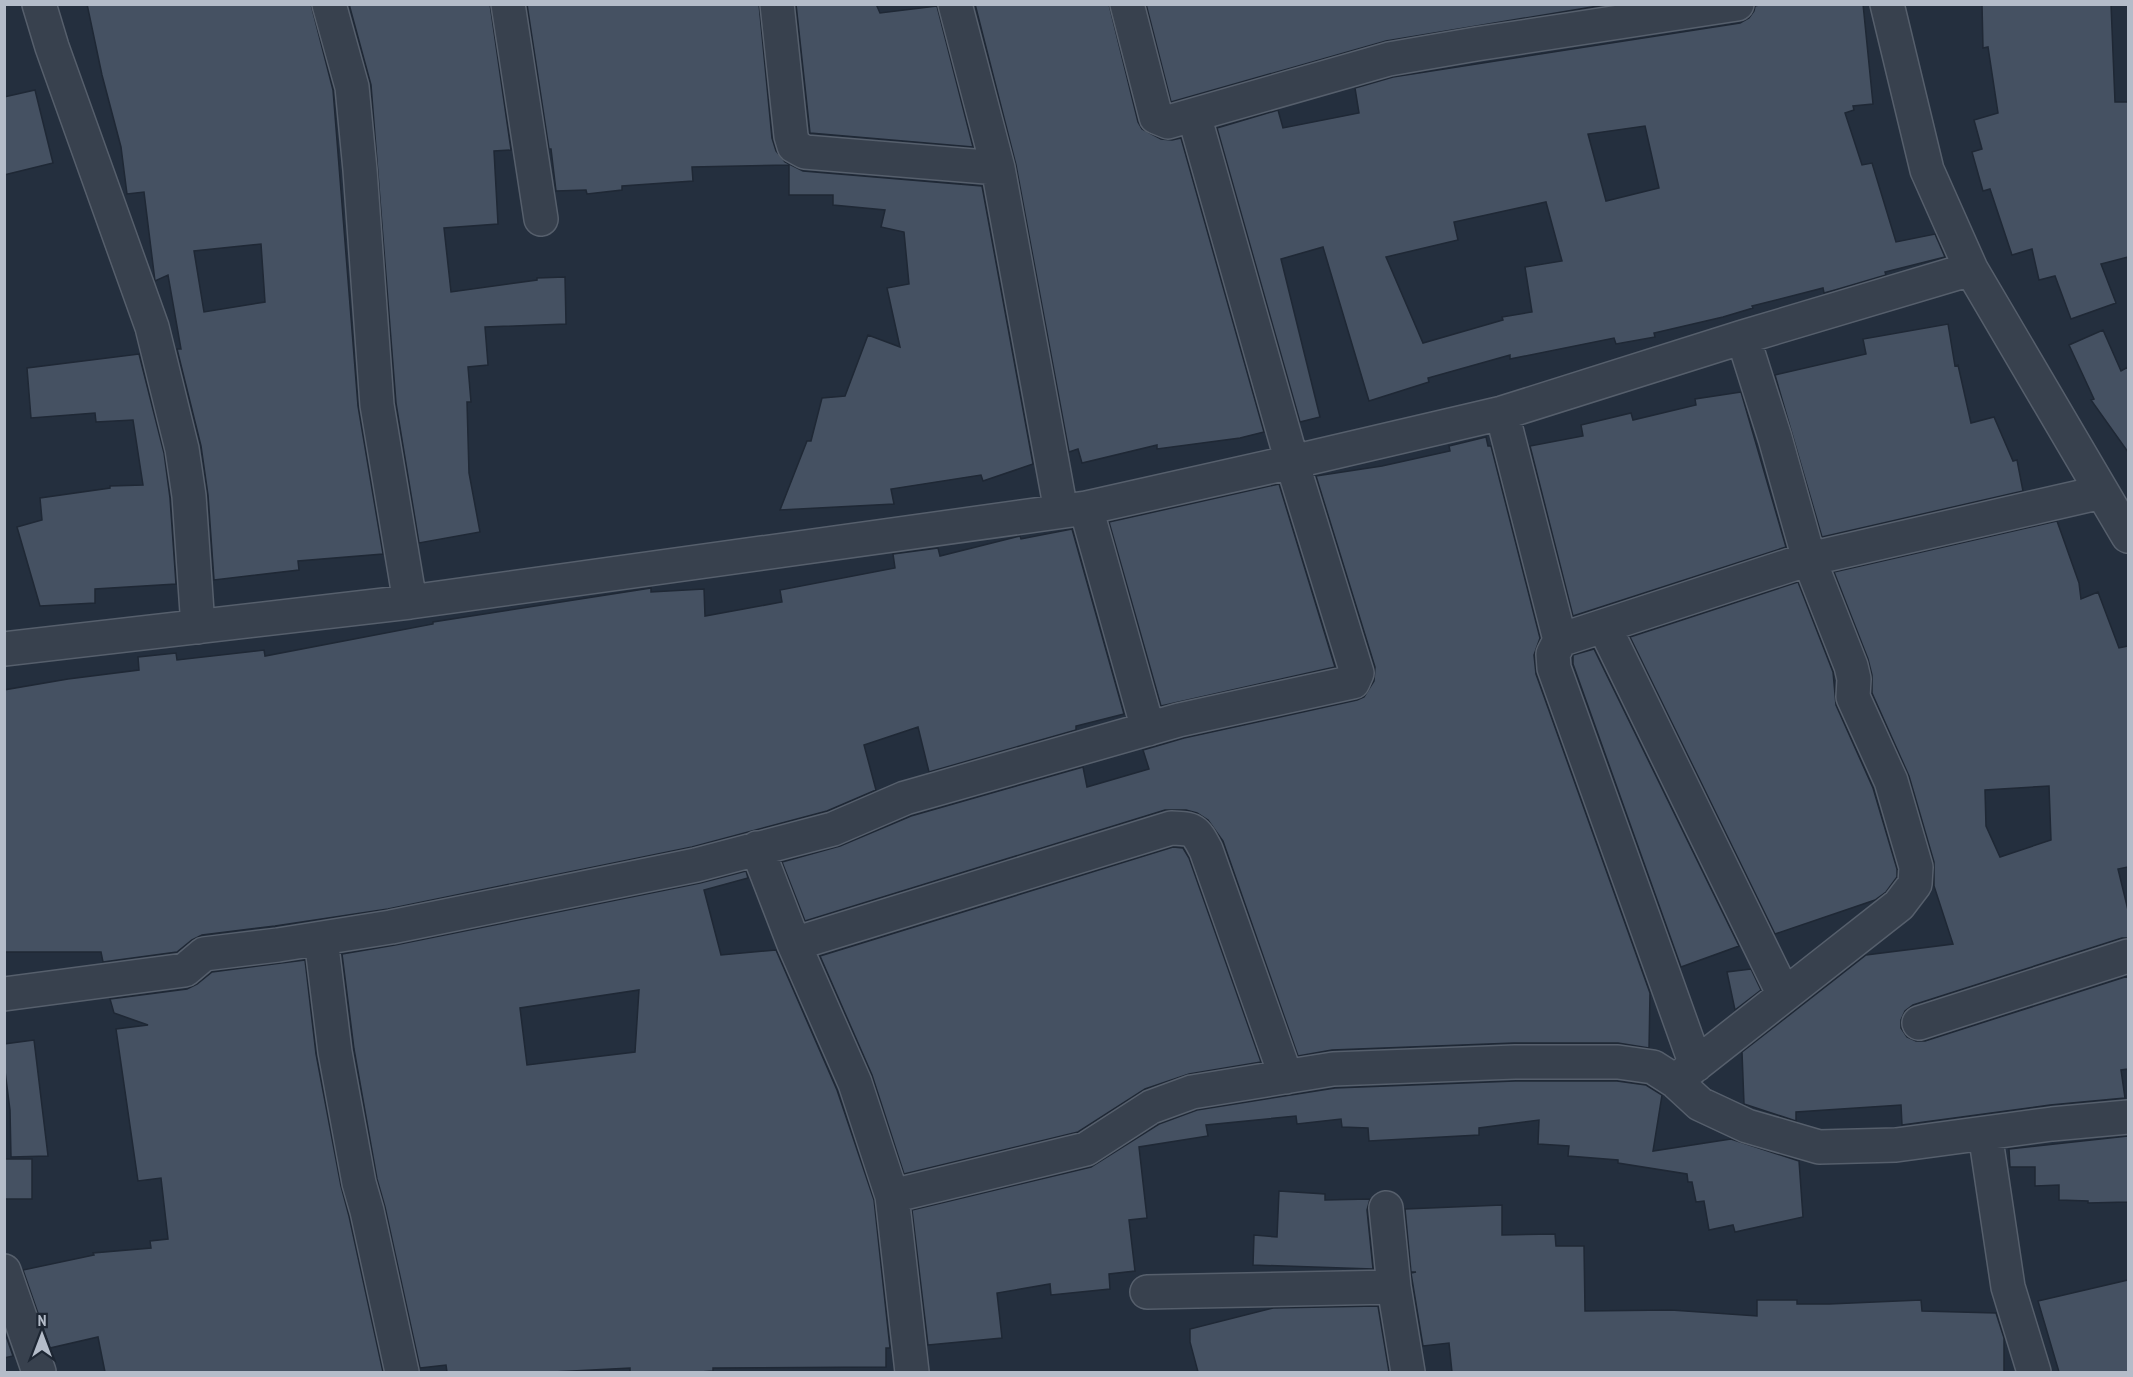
<svg xmlns="http://www.w3.org/2000/svg" width="2133" height="1377" viewBox="0 0 2133 1377" font-family="'PT Sans Narrow',sans-serif">
<rect width="100%" height="100%" fill="#242f3e"/>
<path fill="#455162" stroke="#1f2835" stroke-width="1.5" fill-rule="evenodd" d="M87,4H311L333,90L358,406L383,554L298,561L299,570L214,580L208,495L201,446L177,349H181L168,275L155,281L144,192L127,194L121,147L102,75ZM261,244L265,302L204,312L194,251Z
M349,4H490L511,150L494,151L498,224L444,228L451,292L537,280V278L565,277L566,324L485,327L488,365L468,367L471,402H467L469,473L480,532L419,543L396,403L371,85Z
M527,4H759L772,138L776,151L785,162L803,171L982,186L1033,464L983,481L981,475L891,489L894,504L780,510L807,441H811L822,398L845,396L868,335L900,347L887,288L909,284L904,232L881,227L885,210L833,205V195H789V165L692,167L693,181L622,186V190L587,194L586,190L556,191L551,149H549Z
M796,4H876L880,13L937,6L973,147L810,133Z
M975,4H1109L1138,122L1142,129L1161,139L1172,140L1181,138L1264,432L1240,438L1157,449V445L1082,463L1078,449L1069,452L1016,165Z
M1146,4H1610L1386,41L1171,102Z
M1763,4H1863L1873,104L1853,106L1854,110L1845,113L1862,165L1872,163L1896,242L1935,234L1945,257L1885,272L1886,275L1835,290L1824,293L1823,288L1752,306L1753,308L1723,317L1654,333L1655,337L1616,344L1614,338L1510,359V355L1428,378L1429,382L1369,401L1323,247L1281,259L1320,417L1300,422L1217,128L1278,110L1283,128L1359,113L1355,88L1393,77L1740,23L1749,18L1754,11L1755,6ZM1645,126L1659,188L1606,201L1588,134ZM1546,202L1562,261L1525,267L1532,312L1502,317L1503,320L1423,343L1386,257L1458,240L1454,222Z
M1982,4H2111L2115,102H2128V257L2101,264L2116,303L2071,319L2055,276L2039,280L2032,249L2012,255L1990,189L1983,191L1972,152L1982,149L1974,120L1998,113L1988,47L1983,48Z
M35,90L53,163L4,175V97Z
M1948,324L1955,366L1958,365L1971,423L1994,417L2013,461L2017,460L2023,491L1822,537L1775,375L1866,354L1863,339Z
M2103,330L2121,371L2128,367V452L2091,400L2094,399L2069,345Z
M139,354L164,453L170,498L176,584L95,589V603L40,606L17,527L42,520L40,498L110,488V486L143,485L133,420L96,422L95,413L31,418L27,368Z
M1741,392L1786,547L1573,616L1530,446L1583,436L1581,425L1631,413L1633,420L1696,405L1695,399Z
M1486,437L1488,446H1491L1540,638L1534,655L1536,674L1650,993L1649,1048L1618,1043H1514L1332,1050L1298,1056L1223,841L1208,820L1197,813L1186,810H1165L805,921L782,862L840,846L911,816L1083,767L1087,787L1149,769L1143,750L1184,738L1357,700L1364,697L1374,681L1375,667L1316,476L1382,466L1450,451L1449,446Z
M1279,484L1335,667L1161,706L1109,522Z
M2057,521L2079,583L2081,599L2098,592L2119,648L2128,646V867L2118,869L2128,910V938H2122L1913,1005L1905,1011L1901,1020V1028L1907,1037L1916,1041H1925L2128,976V1069L2121,1070L2125,1098L2050,1105L1902,1125L1901,1105L1796,1112V1121L1744,1104L1742,1052L1866,955L1953,944L1934,886V862L1909,776L1872,693V675L1868,659L1834,572ZM2049,786L2051,840L2000,857L1986,826L1985,790Z
M1072,529L1124,714L1076,726V730L929,772L918,727L864,745L876,790L827,811L692,847L388,909L275,926L202,935L192,940L177,952L103,962L101,952H4V690L68,679L139,670L138,657L176,653L177,660L264,650L265,656L433,624V622L651,588V592L704,589L705,616L782,602L780,590L895,568L893,554L938,548L940,556L1020,536L1021,539Z
M1798,582L1833,672L1836,705L1873,788L1897,869V877L1886,892L1875,900L1775,934L1630,637Z
M1594,649L1739,946L1681,967L1573,664V655Z
M1173,847L1183,848L1189,858L1261,1062L1189,1074L1145,1089L1078,1132L904,1174L872,1075L820,956Z
M746,871L748,878L704,890L721,955L776,950L837,1090L874,1200L890,1348H886V1367L713,1368V1371L700,1372H630V1368L553,1372H447L446,1365L420,1368L385,1207L377,1179L354,1049L342,954L395,945L700,883ZM639,990L635,1052L527,1065L520,1008Z
M305,960L316,1054L341,1186L349,1216L383,1372H105L98,1337L50,1348L23,1270L94,1255L93,1253L151,1248L150,1241L168,1239L161,1178L138,1181L116,1029L148,1025L114,1013L110,999L187,989L197,984L212,972Z
M1751,969L1761,990L1735,1010L1727,972Z
M34,1040L48,1156L11,1157L10,1110L4,1063V1044Z
M1515,1081H1617L1646,1085L1662,1095L1653,1151L1731,1139L1799,1161L1803,1217L1735,1232L1733,1225L1709,1230L1704,1201L1696,1202L1692,1182H1688L1687,1174L1618,1163V1160L1568,1156L1569,1146L1538,1144L1539,1120L1479,1128V1135L1369,1141L1368,1128L1342,1127L1341,1119L1297,1124L1296,1116L1206,1125L1208,1136L1139,1147L1147,1218L1129,1220L1135,1271L1109,1274L1110,1289L1051,1295L1050,1284L997,1293L1002,1338L928,1345L912,1210L1091,1167L1159,1124L1197,1110L1335,1088Z
M2128,1136V1202L2088,1203V1201L2059,1200V1185L2035,1186V1167H2010L2009,1149Z
M4,1159H32V1199H4Z
M1279,1191L1325,1194V1200L1370,1199L1367,1210L1373,1269L1253,1265L1254,1235L1277,1237Z
M1502,1205V1235L1555,1234L1556,1246H1584L1585,1311L1671,1310L1757,1316V1300H1797V1304H1829L1921,1300L1922,1311L1996,1313L2004,1338V1372H1452L1449,1343L1423,1346L1411,1273L1416,1272H1411L1405,1209Z
M2128,1280V1372H2059L2038,1301Z
M1378,1306L1389,1372H1198L1190,1342V1329L1273,1308Z
M4,1330L13,1356L4,1358Z"/>
<g fill="none" stroke-linecap="round" stroke-linejoin="round">
<g stroke="#565f6c" stroke-width="36">
<path id="street" d="M39,4L52,47L152,327L182,449L189,496L198,627
M329,4L352,87L360,170L377,405L410,602
M508,4L541,219
M777,4L791,136L794,146L805,152L998,168
M955,4L998,168L1061,511
M1127,4L1156,117L1168,122L1389,59L1476,44L1737,4
M1887,4L1927,170L1971,269L2128,536
M1502,413L1560,640L1553,654L1554,668L1696,1065
M1086,508L1148,729
M1604,626L1784,995
M1560,640L1809,559L2102,492
M4,649L410,602L1086,508L1292,462L1502,413L1743,337L1971,269
M757,848L794,944L855,1083L892,1196L912,1372
M321,939L335,1052L359,1183L367,1211L402,1372
M794,944L1171,828C1194,829 1195,829 1206,850L1286,1077
M4,994L185,970L204,954L278,945L391,927L696,865L833,829L905,798L1179,720L1353,682L1357,673L1292,462L1194,115
M1919,1023L2128,956
M1675,1081L1899,905L1915,884L1916,867L1891,781L1853,697L1854,679L1851,666L1809,559L1775,438L1743,337
M1985,1133L2008,1287L2034,1372
M892,1196L1086,1149L1151,1107L1192,1092L1333,1069L1515,1062H1618L1653,1067L1675,1081L1700,1104L1747,1126L1819,1147L1896,1145L2052,1124L2128,1117
M1386,1208L1394,1287L1408,1372
M4,1271L39,1372
M1147,1292L1394,1287"/>
</g>
<use href="#street" stroke="#38414e" stroke-width="33"/>
</g>
<rect width="2133" height="1377" fill="none" stroke="#b4bcc9" stroke-width="12"/>
<g transform="translate(42 1335)" stroke="#1d2633" stroke-width="4.5" paint-order="stroke">
<path d="M0-4.5L10 22L0 15L-10 22Z" fill="#b4bcc9"/>
<text y="-9" font-size="16" font-weight="bold" text-anchor="middle" fill="#b4bcc9">N</text>
</g>
</svg>
